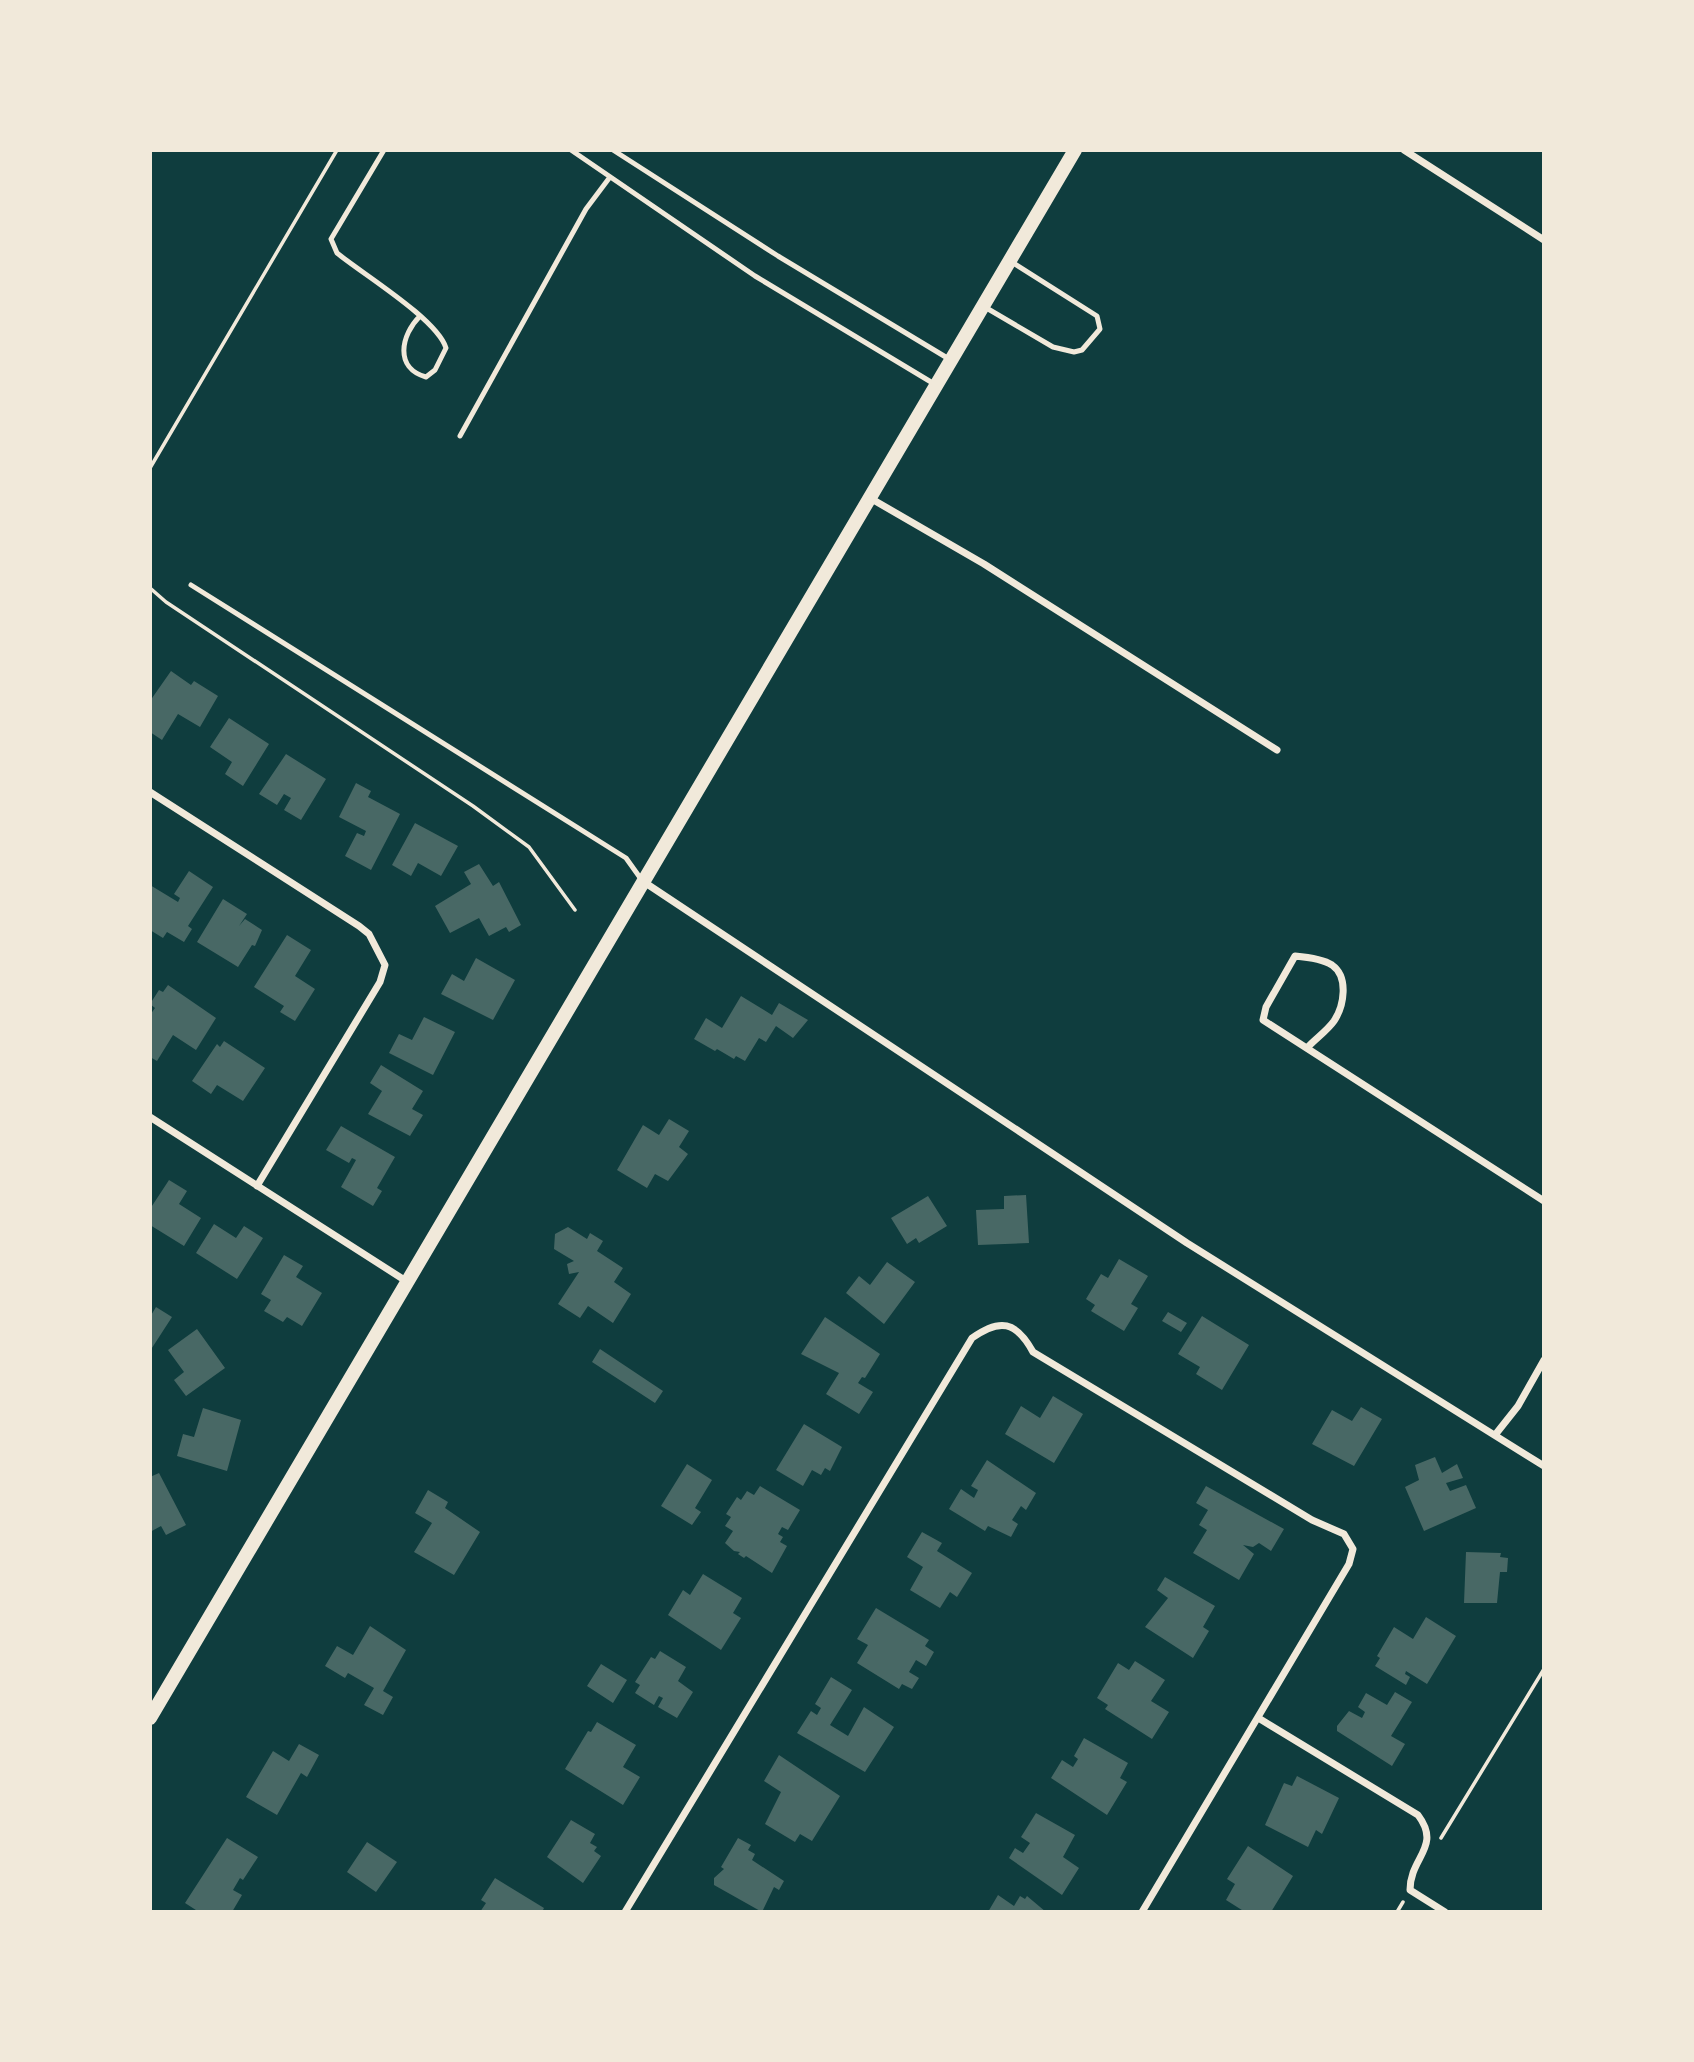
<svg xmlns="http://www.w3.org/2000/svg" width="1694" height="2062" viewBox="0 0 1694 2062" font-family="Overpass,sans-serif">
<rect width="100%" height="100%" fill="#0f3d3e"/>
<path fill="#486865" d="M171,671L191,685L194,681L218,696L200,727L178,714L162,740L150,732V701Z
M229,718L269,744L243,786L225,774L232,762L210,747Z
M286,754L326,779L301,820L284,810L291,798L284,794L277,805L259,794Z
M356,783L371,791L368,797L400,814L371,870L345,856L357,833L364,836L366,831L339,817Z
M415,823L458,846L441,876L418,863L411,876L392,865Z
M479,864L493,886L499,882L521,925L509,932L506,927L489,936L479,918L450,933L435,906L471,884L464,872Z
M189,871L213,887L188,926L192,929L184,942L167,932L163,938L150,930V885L178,902L180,898L174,894Z
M223,899L247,914L239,926L245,919L262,930L255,946L252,945L238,967L197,942Z
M287,935L311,950L295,976L315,989L295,1021L280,1012L284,1006L254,987Z
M476,958L515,980L493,1020L441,994L452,974L464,981Z
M168,985L216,1018L196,1050L173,1035L157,1061L150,1057V1015L155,1008L150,1004L159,990L163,992Z
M741,996L772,1015L779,1003L808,1020L793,1038L776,1026L766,1042L759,1038L745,1061L736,1056L734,1059L717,1049L720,1046L715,1051L694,1039L706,1018L722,1028Z
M424,1017L455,1032L433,1075L389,1053L399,1034L412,1040Z
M224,1041L265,1068L243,1101L217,1085L211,1094L192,1081L217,1044L220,1047Z
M381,1065L423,1091L412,1109L423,1115L410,1136L368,1114L382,1091L370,1083Z
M669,1119L689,1131L679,1147L688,1154L668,1181L655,1174L647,1188L617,1170L643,1125L659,1135Z
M341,1126L395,1157L377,1188L382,1191L373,1206L341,1187L356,1160L352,1158L349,1163L326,1150Z
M169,1180L187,1191L179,1204L201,1218L184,1246L150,1225V1209Z
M1026,1195L1029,1243L978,1245L976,1210L1004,1209V1196Z
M928,1196L947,1226L919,1243L916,1238L907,1244L891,1218Z
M214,1224L236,1238L244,1226L263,1238L237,1279L196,1253Z
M568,1227L587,1239L590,1233L603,1241L597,1251L623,1268L614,1282L631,1294L613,1323L588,1306L580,1318L558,1304L579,1272L569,1274L567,1264L574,1261L554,1249L555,1234Z
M284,1255L303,1266L296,1277L322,1293L302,1326L287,1317L283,1322L264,1311L271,1300L261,1294Z
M1119,1259L1148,1276L1131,1304L1138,1308L1124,1331L1091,1311L1095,1305L1086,1299L1101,1274L1108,1278Z
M887,1262L915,1282L884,1324L846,1293L859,1276L870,1285Z
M156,1307L172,1317L150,1351V1317Z
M1168,1312L1187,1323L1181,1332L1162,1321Z
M1202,1316L1249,1345L1222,1390L1196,1374L1200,1367L1178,1354Z
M825,1317L880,1354L865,1378L862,1377L858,1383L873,1392L859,1414L826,1394L839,1373L801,1354Z
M197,1329L225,1368L186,1396L174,1380L184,1372L168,1350Z
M600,1349L663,1391L655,1403L592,1362Z
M1053,1396L1083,1414L1054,1463L1005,1434L1021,1406L1040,1418Z
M1361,1407L1382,1419L1354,1466L1312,1444L1332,1410L1352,1421Z
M203,1408L241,1420L227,1471L177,1456L183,1434L194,1437Z
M804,1424L842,1447L830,1471L825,1468L821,1475L812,1470L803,1486L776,1470Z
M1435,1457L1442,1473L1457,1464L1463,1478L1446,1483L1450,1491L1466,1485L1476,1508L1424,1531L1405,1487L1419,1480L1415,1465Z
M987,1460L1036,1493L1026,1510L1021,1506L1012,1520L1018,1524L1011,1537L988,1526L985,1531L949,1509L961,1489L974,1498L978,1490L971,1486Z
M687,1464L712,1480L695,1508L701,1512L692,1525L661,1506Z
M159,1473L186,1525L166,1535L161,1526L150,1532V1477Z
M760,1486L800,1510L788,1530L782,1527L778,1534L783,1537L780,1542L787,1546L772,1573L746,1556L744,1558L738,1554L740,1552L734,1551L725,1543L733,1531L725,1526L731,1517L726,1514L737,1497L741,1500L747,1491L754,1495Z
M1206,1486L1284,1529L1271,1551L1259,1543L1253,1547L1243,1545L1254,1554L1239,1580L1193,1553L1207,1530L1199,1525L1208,1510L1196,1503Z
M428,1490L448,1502L445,1508L480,1532L454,1575L414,1552L432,1523L415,1513Z
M922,1532L942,1543L937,1551L972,1573L957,1597L950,1592L940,1608L910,1590L923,1567L907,1557Z
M1466,1552L1501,1553L1500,1557L1508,1558L1507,1572H1500L1497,1603H1464Z
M703,1574L742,1598L733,1613L741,1618L721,1650L668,1615L683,1590L690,1595Z
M1165,1577L1215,1606L1203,1627L1209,1631L1193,1658L1145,1627L1168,1598L1157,1590Z
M876,1608L929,1640L925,1646L934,1652L926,1666L916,1660L909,1672L919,1678L912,1689L902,1684L899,1689L857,1663L868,1645L857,1639Z
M1426,1617L1456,1636L1427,1684L1406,1671L1405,1674L1410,1677L1406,1685L1375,1666L1380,1658L1377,1656L1394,1627L1413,1639Z
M370,1626L406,1650L383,1691L393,1697L383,1715L364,1705L374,1688L348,1673L345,1678L325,1666L337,1646L353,1655Z
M660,1651L686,1667L678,1681L693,1692L677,1718L658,1707L663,1698L659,1696L654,1705L635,1693L640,1685L635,1682L651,1657L655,1659Z
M1135,1661L1165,1680L1151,1701L1169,1712L1152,1739L1105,1709L1108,1705L1097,1698L1118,1663L1129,1670Z
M601,1664L627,1680L613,1703L587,1686Z
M831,1677L852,1690L830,1725L848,1736L864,1707L894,1727L865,1772L797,1733L811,1711L817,1715L821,1708L815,1704Z
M1395,1692L1412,1702L1391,1736L1405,1744L1392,1766L1337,1731V1726L1349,1711L1362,1718L1365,1712L1358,1707L1366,1693L1387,1705Z
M597,1722L636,1745L623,1767L640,1777L623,1805L565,1769L588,1731L591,1732Z
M1084,1738L1128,1763L1120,1778L1127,1782L1107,1815L1051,1778L1062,1760L1073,1767L1078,1759L1074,1756Z
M299,1744L319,1755L307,1777L301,1773L277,1815L246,1797L273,1751L289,1761Z
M779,1755L840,1796L812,1841L800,1834L795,1842L765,1824L781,1792L764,1781Z
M1297,1776L1339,1798L1322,1834L1316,1830L1308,1847L1265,1825L1284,1783L1292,1786Z
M1036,1813L1075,1835L1063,1857L1079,1868L1062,1895L1009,1858L1015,1848L1023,1853L1030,1843L1021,1837Z
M571,1820L595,1834L590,1843L597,1847L594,1851L601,1856L583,1883L547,1857Z
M227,1838L258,1857L243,1880L240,1878L233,1890L242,1895L232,1912H199L185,1903Z
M738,1838L751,1845L748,1850L755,1854L752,1860L784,1881L779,1890L774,1887L762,1912L714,1885V1878L724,1869L721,1867Z
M367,1842L397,1862L376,1892L347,1872Z
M1248,1846L1293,1876L1271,1912H1245L1226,1900L1235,1884L1227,1879Z
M495,1878L544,1908L542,1912H480L486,1903L481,1900Z
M998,1895L1014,1906L1020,1896L1025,1899L1027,1896L1046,1912H988Z"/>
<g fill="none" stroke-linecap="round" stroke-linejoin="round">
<path stroke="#f1e9da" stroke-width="3.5" d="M150,468L337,150
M150,588L166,602L473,806L529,847L575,910
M1441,1838L1544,1669
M1397,1912L1403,1902"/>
<path stroke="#f1e9da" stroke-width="5" d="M384,150L331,239L337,253C364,275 437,319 446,348L435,370L426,377C394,368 401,335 420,316
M571,150L755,276L936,385
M613,150L778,256L949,359
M983,306L1053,347L1074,352L1082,350L1100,329L1097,316L1010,261
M460,436L586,209L610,177
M191,585L626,858L641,879"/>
<path stroke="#f1e9da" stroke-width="7" d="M1404,150L1544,240
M870,498L984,564L1277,750
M150,792L359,926L369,934L385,965L380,982L257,1186
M644,882L1187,1243L1544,1466
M1307,1048C1315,1039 1327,1031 1334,1021C1344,1006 1349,977 1332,965C1323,959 1306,957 1295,956L1266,1007L1263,1020L1544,1201
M150,1117L406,1281
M1495,1435L1518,1406L1544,1360
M1260,1719L1418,1815C1442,1847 1410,1857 1410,1890L1445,1912
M625,1912L972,1338C1000,1318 1016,1321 1033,1352L1312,1520L1344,1534L1353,1549L1349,1564L1142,1912"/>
<path stroke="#f1e9da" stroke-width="14" d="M150,1718L1075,150"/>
</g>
<rect width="1694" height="2062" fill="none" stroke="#f1e9da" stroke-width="304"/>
</svg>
